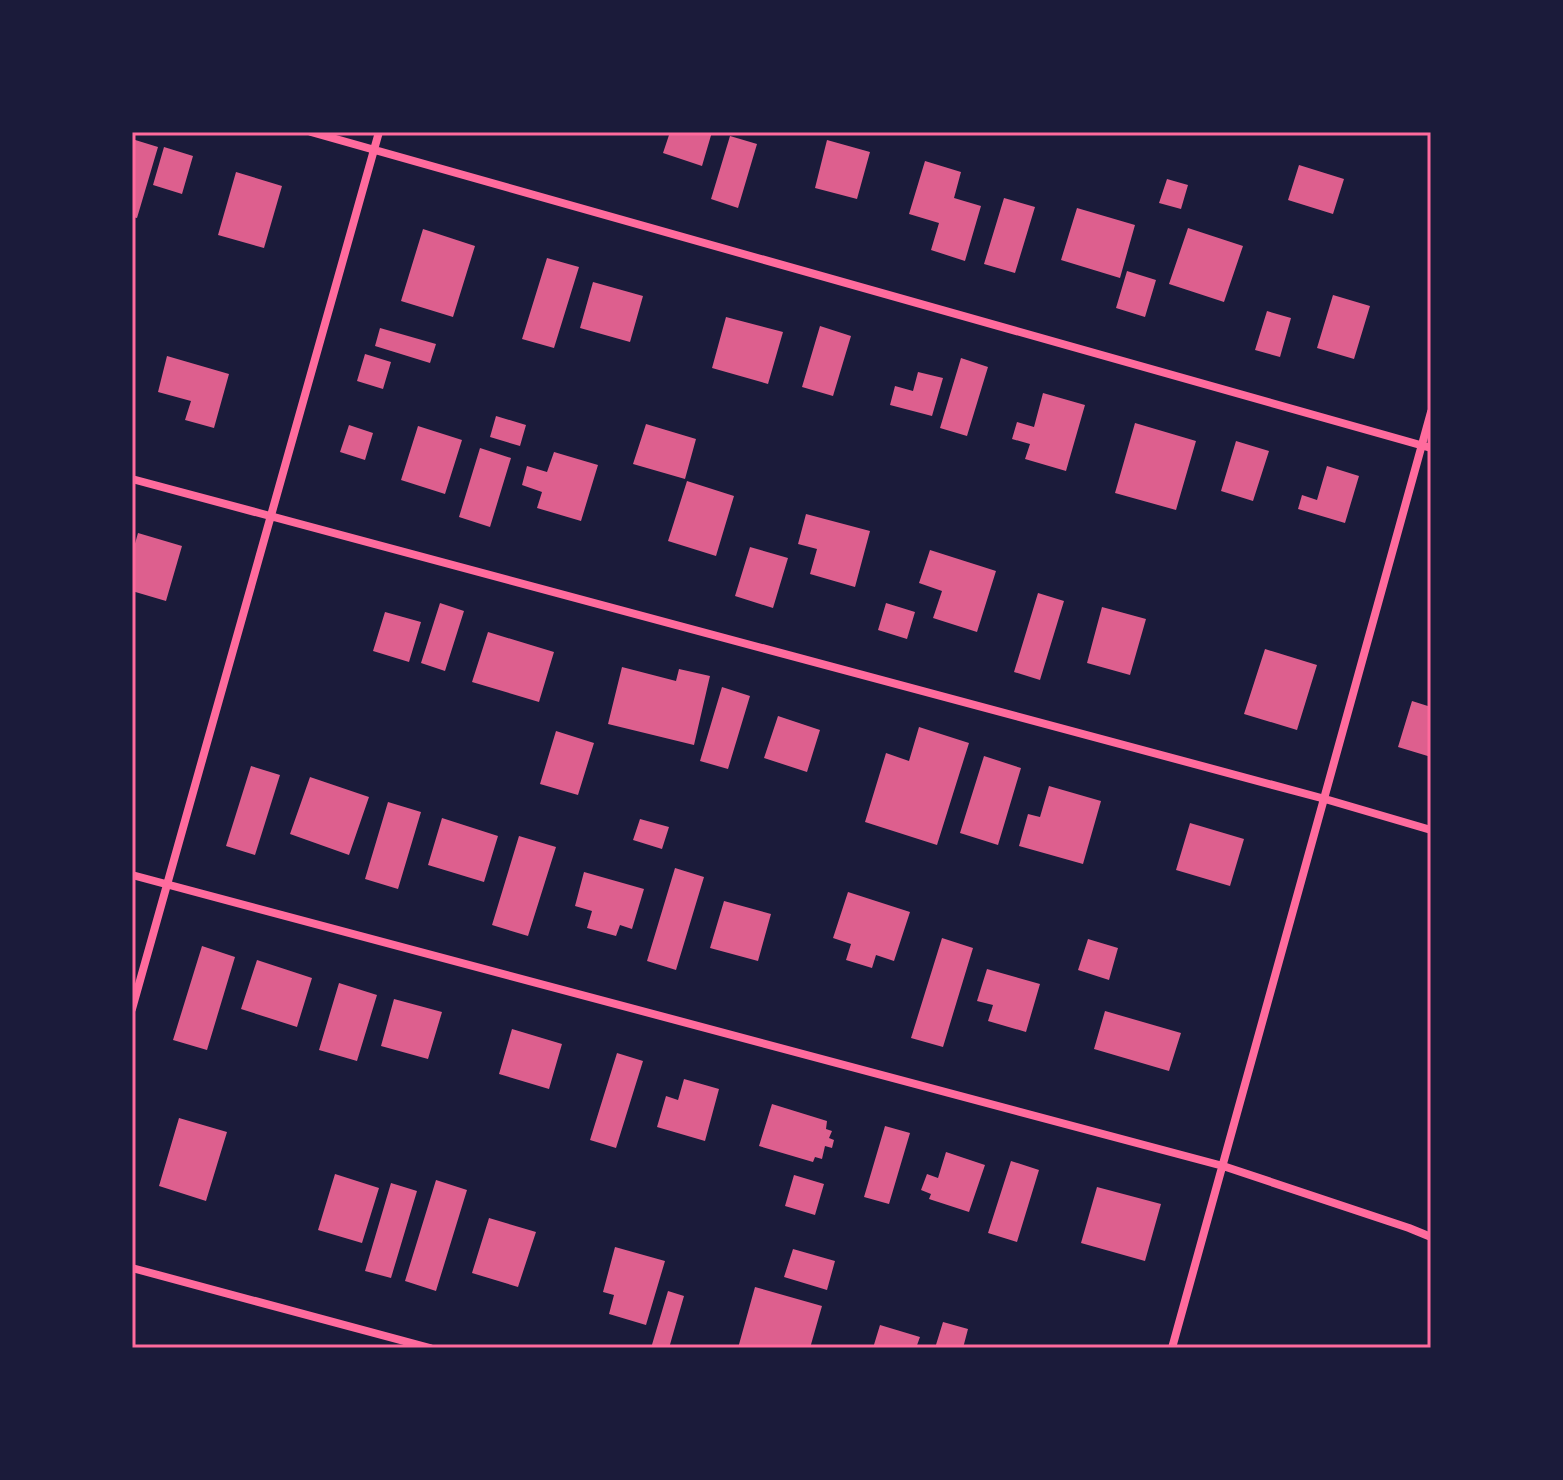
<svg xmlns="http://www.w3.org/2000/svg" width="1563" height="1480" viewBox="0 0 1563 1480" font-family="'Fira Sans',sans-serif">
<rect width="100%" height="100%" fill="#1b1b3a"/>
<path fill="#dd5f8e" d="M670,132H712L702,166L663,153Z
M730,136L757,144L738,208L711,199Z
M132,139L158,147L137,218L132,217Z
M827,140L870,152L857,199L815,188Z
M164,147L193,156L182,194L153,185Z
M925,161L961,172L954,198L981,206L965,261L931,250L939,223L909,214Z
M1299,165L1344,179L1333,214L1288,200Z
M236,172L282,186L264,248L218,235Z
M1167,179L1188,185L1181,209L1159,203Z
M1004,198L1035,207L1015,273L984,264Z
M1077,208L1135,225L1120,278L1061,260Z
M1188,228L1243,246L1224,302L1169,284Z
M423,229L475,246L453,317L401,301Z
M547,258L579,267L554,348L522,339Z
M1127,271L1156,280L1145,317L1116,308Z
M593,282L643,296L630,342L580,328Z
M1333,295L1370,306L1354,359L1317,348Z
M1267,311L1291,318L1280,357L1255,350Z
M726,317L783,332L768,384L712,368Z
M820,326L851,336L833,396L802,387Z
M380,328L436,344L430,363L375,346Z
M365,354L391,362L383,389L357,381Z
M167,356L229,374L214,428L185,420L191,401L158,392Z
M961,358L988,367L967,436L940,428Z
M918,372L943,378L932,416L890,405L895,386L913,391Z
M1043,393L1085,405L1066,471L1025,459L1030,444L1012,439L1017,422L1034,427Z
M496,416L526,425L520,446L490,437Z
M1135,423L1196,441L1176,510L1115,493Z
M646,424L696,439L685,479L633,464Z
M349,425L373,433L365,460L340,452Z
M418,426L462,440L445,494L401,480Z
M1236,441L1269,451L1253,501L1221,491Z
M480,448L511,458L490,527L459,517Z
M554,452L598,465L581,521L537,508L542,492L522,485L527,466L547,472Z
M1327,466L1359,476L1345,523L1298,509L1302,495L1317,500Z
M687,481L734,496L716,556L668,541Z
M806,514L870,531L855,587L810,574L817,549L798,544Z
M138,533L182,546L166,601L132,591V554Z
M750,547L788,558L773,608L735,596Z
M930,550L996,571L977,632L933,618L942,591L919,583Z
M1038,593L1064,601L1040,680L1014,672Z
M440,603L464,611L445,671L421,663Z
M886,603L915,612L907,639L878,630Z
M1102,607L1146,619L1130,675L1087,663Z
M385,612L421,622L409,662L373,651Z
M488,632L554,652L539,702L472,682Z
M1265,649L1317,665L1297,730L1244,714Z
M622,667L676,681L679,669L710,676L694,745L608,724Z
M722,687L750,696L728,769L700,761Z
M1412,701L1431,707V757L1398,747Z
M778,716L820,730L807,772L764,758Z
M919,727L969,743L937,845L865,822L886,753L909,761Z
M556,731L594,743L578,795L540,784Z
M984,756L1021,768L998,845L960,833Z
M251,766L280,775L255,855L226,846Z
M310,777L369,797L349,855L290,834Z
M1049,786L1101,801L1083,864L1019,846L1028,814L1040,817Z
M388,802L421,812L398,889L365,879Z
M442,818L498,836L484,882L428,865Z
M640,819L669,827L662,849L633,840Z
M1190,823L1244,839L1230,886L1176,870Z
M519,836L556,847L528,936L492,925Z
M675,868L704,877L676,970L647,961Z
M584,872L644,889L632,929L620,925L616,936L587,928L592,911L575,906Z
M848,892L910,912L894,961L876,955L872,968L846,960L851,944L833,938Z
M724,901L771,914L758,961L710,948Z
M942,938L973,948L943,1047L911,1038Z
M1088,939L1118,948L1109,980L1078,970Z
M202,946L235,957L207,1050L173,1040Z
M257,960L312,978L297,1027L241,1009Z
M987,969L1040,984L1026,1032L988,1021L993,1005L977,1001Z
M339,983L377,995L357,1061L319,1050Z
M394,999L442,1012L428,1059L381,1046Z
M1105,1011L1181,1033L1169,1071L1094,1049Z
M512,1029L562,1044L549,1089L499,1074Z
M617,1053L643,1061L616,1148L590,1140Z
M684,1079L719,1089L705,1141L657,1127L666,1096L678,1100Z
M772,1104L827,1121L826,1129L832,1131L829,1138L834,1140L832,1148L825,1146L822,1159L815,1157L813,1162L759,1146Z
M179,1118L227,1132L206,1201L159,1186Z
M885,1126L910,1133L889,1204L864,1197Z
M946,1152L985,1165L969,1212L929,1199L931,1194L921,1190L927,1174L938,1178Z
M1011,1161L1039,1170L1017,1242L988,1233Z
M335,1174L379,1188L362,1243L318,1230Z
M794,1175L824,1184L815,1215L785,1206Z
M436,1180L467,1190L436,1291L405,1281Z
M391,1183L417,1191L391,1278L365,1271Z
M1097,1187L1161,1204L1145,1261L1081,1243Z
M489,1218L536,1232L518,1287L472,1273Z
M615,1247L665,1261L646,1325L609,1314L614,1295L603,1292Z
M793,1249L835,1261L827,1290L784,1277Z
M755,1287L822,1306L810,1348H738Z
M668,1291L684,1296L669,1348H651Z
M943,1322L968,1329L963,1348H935Z
M880,1325L920,1337L916,1348H873Z"/>
<g fill="none" stroke-linecap="round" stroke-linejoin="round">
<path stroke="#ff6b9d" stroke-width="8" d="M311,132L1431,448
M132,479L1325,799L1431,830
M132,875L1223,1166L1409,1228L1431,1237
M132,1009L379,132
M132,1268L430,1348
M1172,1348L1431,412"/>
</g>
<rect width="1563" height="1480" fill="none" stroke="#1b1b3a" stroke-width="268"/>
<rect x="134" y="134" width="1295" height="1212" fill="none" stroke="#ff6b9d" stroke-width="3"/>
</svg>
